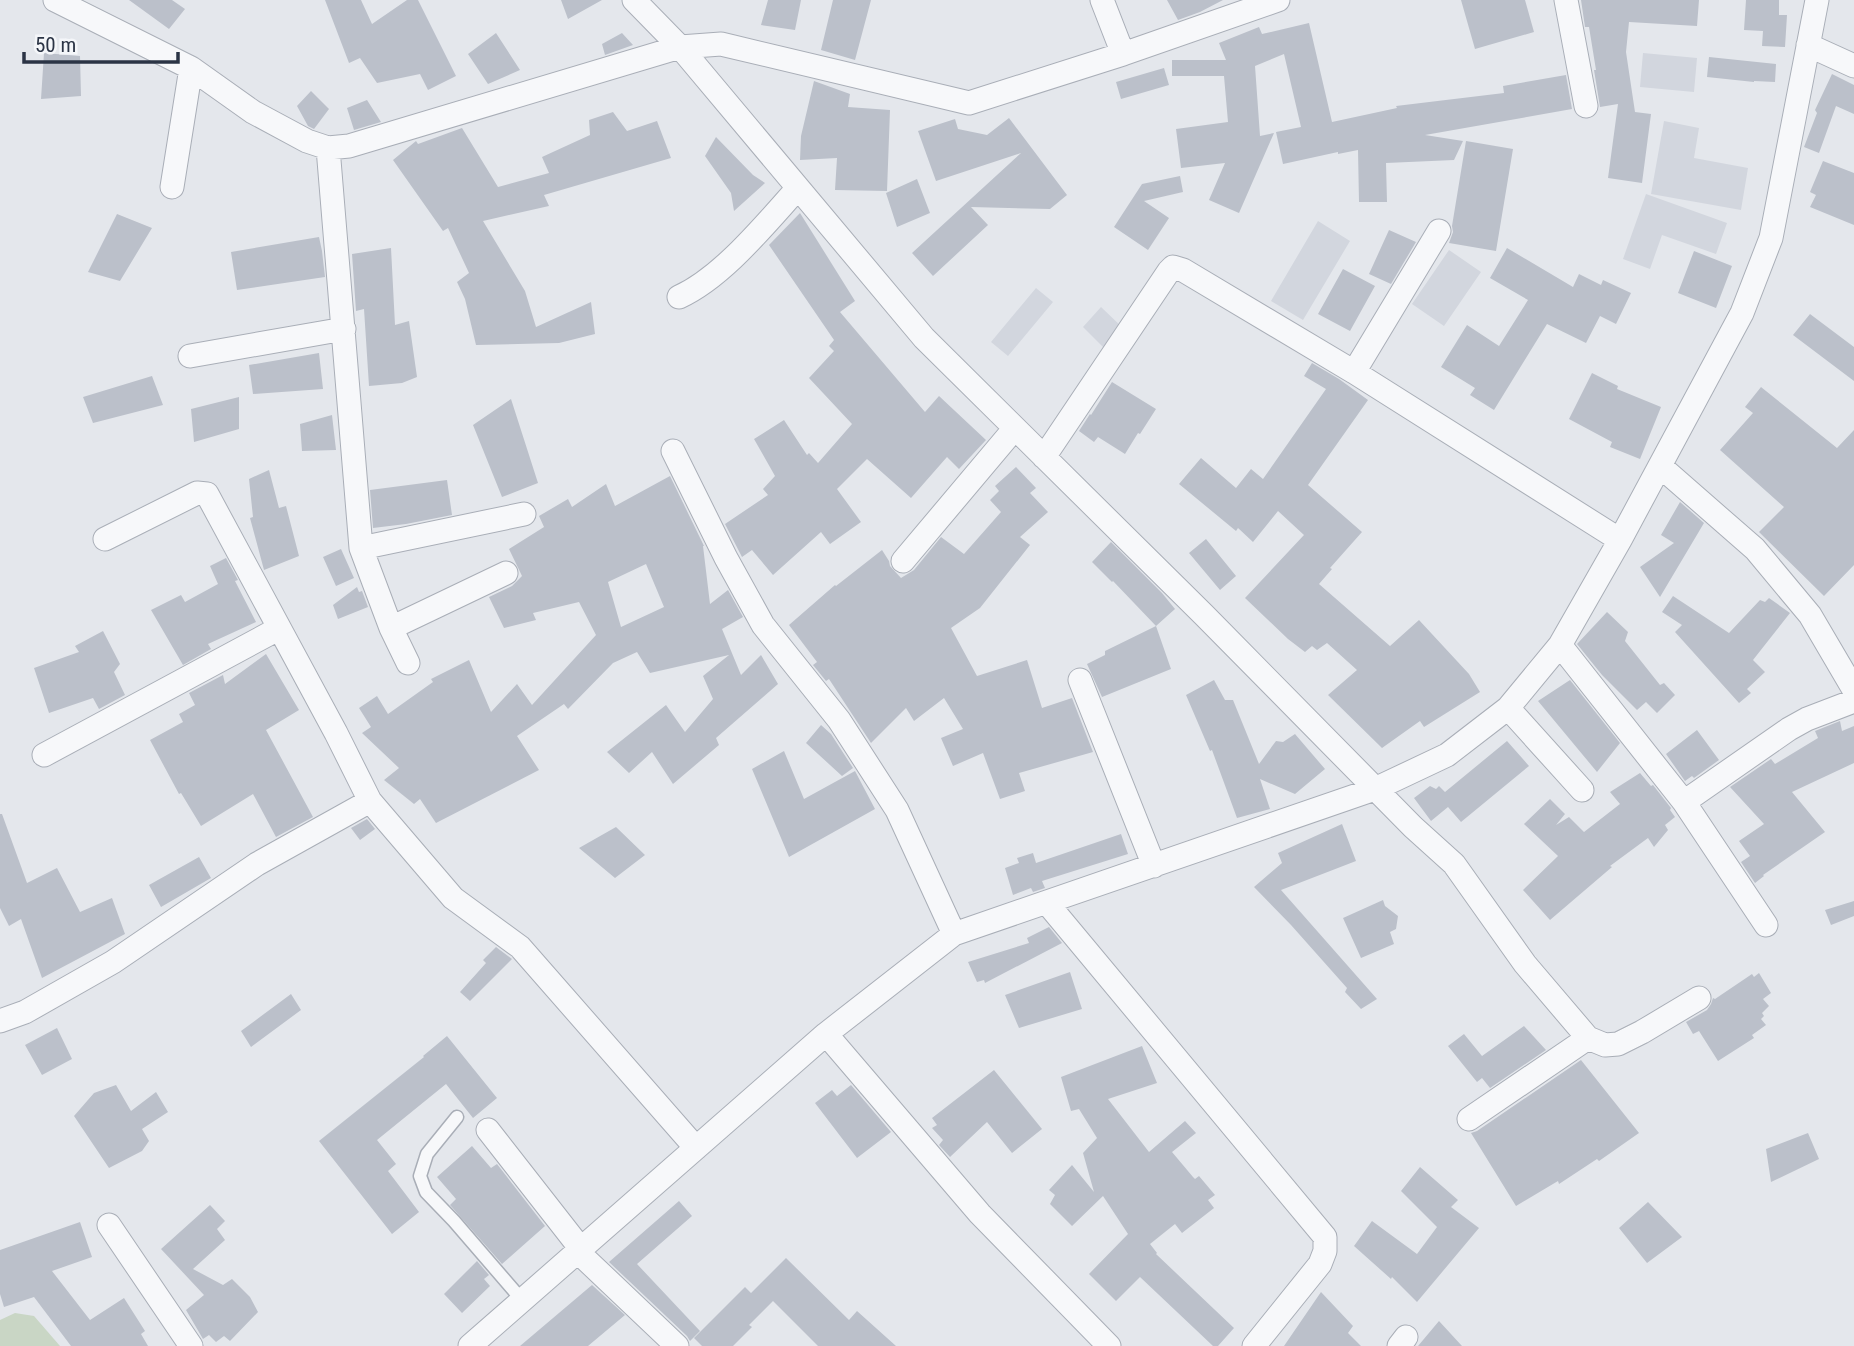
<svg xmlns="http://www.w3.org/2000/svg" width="1854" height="1346" viewBox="0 0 1854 1346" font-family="'Roboto Condensed',sans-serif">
<rect width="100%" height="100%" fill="#e4e7ec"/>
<path fill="#d2d6de" d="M1643,53L1697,58L1694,92L1640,87Z
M1664,121L1699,128L1694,158L1748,168L1741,210L1651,194Z
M1646,194L1727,223L1716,254L1662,235L1650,269L1623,259Z
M1318,221L1350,241L1303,320L1271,301Z
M1449,250L1481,272L1444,326L1412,304Z
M1036,288L1053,302L1008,356L991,342Z
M1101,307L1124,329L1105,349L1083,327Z"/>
<path fill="#c9d6c5" d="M15,1313L34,1316L60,1346H0V1320Z"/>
<path fill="#bbc0ca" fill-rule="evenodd" d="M129,0H172L185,9L169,29Z
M325,0H361L372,24L407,0H418L456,76L428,90L420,74L377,83L360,58L349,63Z
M561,0H602L568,19Z
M768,0H801L795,30L761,25Z
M833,0H871L855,60L821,50Z
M1167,0H1223L1200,12L1178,20Z
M1461,0H1525L1534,32L1475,49Z
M1581,0H1699L1697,26L1629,22L1626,52L1635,112L1651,114L1642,183L1608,178L1618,104L1600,107L1594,70H1596L1589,27H1585Z
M1746,0H1779V15H1787L1785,47L1762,46L1763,31L1744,30Z
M1309,23L1332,122L1397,108L1396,106L1504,93L1503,86L1566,75L1572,109L1425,135L1463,141L1454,160L1386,163L1387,202H1359L1358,150L1338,154V152L1283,164L1276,132L1301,127L1284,54L1255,66L1260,136L1274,133L1239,213L1209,200L1225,163L1181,168L1176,129L1228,122L1224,76H1172V60H1226L1219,43L1259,27L1262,34Z
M496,33L520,70L488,84L468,54Z
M622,33L633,45L605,55L602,44Z
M44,53L80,56L81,96L41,99Z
M1709,57L1776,64L1775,82L1754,81V82L1707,77Z
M1164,68L1169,85L1121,99L1116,82Z
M1832,74L1854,85V114L1836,106L1819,153L1804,147L1817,113L1815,110Z
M814,81L850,94L848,107L890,110L887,191L835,190L837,158L800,160L801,136Z
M311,91L329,109L314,129L308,126L297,106Z
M367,100L381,122L354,130L347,108Z
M613,112L627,131L657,121L671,158L544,195L549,206L483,221L525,291L536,327L591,302L595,334L559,343L476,345L465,299L457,282L469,273L448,228L443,231L393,160L416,141L418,144L462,128L498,187L549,173L542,157L590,135L589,120Z
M1009,118L1067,195L1050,209L971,207L988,225L933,276L912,253L1021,153L936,181L918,131L955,119L958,129L987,135Z
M716,137L753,175L765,183L734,211L731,193L705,156Z
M1466,141L1513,149L1496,251L1449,243L1453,232L1452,226Z
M1823,161L1854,173V225L1810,207L1816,195L1810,192Z
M1180,176L1183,192L1144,201L1169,218L1148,250L1114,227L1142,184Z
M917,179L930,213L897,227L886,193Z
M800,213L855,301L840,312L925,412L939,396L986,440L959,469L947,457L911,498L867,459L837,489L861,522L830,544L821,532L773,575L752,550L742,557L725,524L768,495L763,489L775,476L754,439L784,420L807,455L809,453L818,463L852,424L809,378L834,351L829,346L834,340L769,245Z
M117,214L152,228L120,281L88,272Z
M1389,230L1416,242L1391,284L1369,274Z
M319,237L322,251L325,277L237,290L231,252Z
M391,248L395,325L409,321L417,377L402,383L369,386L364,309L356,311L352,254Z
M1507,248L1573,287L1579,274L1601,285L1603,280L1631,293L1616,324L1600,316L1586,343L1547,324L1494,410L1470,395L1475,388L1441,367L1467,325L1499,346L1528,300L1490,278Z
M1694,251L1732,266L1716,308L1678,293Z
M1343,269L1375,286L1350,331L1318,314Z
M1810,314L1854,347V381L1793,335Z
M319,353L323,389L253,394L249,365Z
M1312,363L1339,379L1368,400L1308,485L1362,532L1330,568L1332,569L1319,584L1390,646L1419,620L1469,674L1480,692L1424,727L1420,721L1382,748L1328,695L1357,670L1327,643L1317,650L1312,646L1305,652L1288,639L1245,598L1304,535L1278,511L1253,542L1238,528L1236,531L1179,484L1201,458L1236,488L1251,469L1263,479L1326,389L1304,376Z
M1592,373L1618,386L1617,389L1661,407L1640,459L1610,447L1612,442L1569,419Z
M152,376L163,405L93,423L83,397Z
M1112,382L1156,409L1140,434L1138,433L1125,454L1098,437L1094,442L1079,431L1090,414L1091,415Z
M1761,387L1837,448L1854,430V565L1824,596L1759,532L1784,507L1720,450L1753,413L1745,407Z
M239,397V429L194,442L191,409Z
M511,399L538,483L502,497L473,425Z
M332,415L336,450L302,451L300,424Z
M1016,467L1036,488L1030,493L1048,512L1020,537L1030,545L980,608L951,628L977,676L1027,660L1042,708L1072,698L1093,752L1019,773L1025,791L1000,799L983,753L953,766L941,738L963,729L944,698L914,721L906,708L871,743L829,679L826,681L813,665L817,662L789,625L835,585L836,586L882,550L889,561L890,566L901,578L914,570L941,537L964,554L1001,512L990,500L999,491L995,486Z
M269,470L279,508L286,506L299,556L264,570L250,518L253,517L249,479Z
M670,476L704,546H703L710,604L728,590L743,617L722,629L741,675L761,655L778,684L716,738L719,745L673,784L652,752L629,773L607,752L666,705L685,732L713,699L703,676L729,655L650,673L637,652L613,663L568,709L564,704L517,736L539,770L436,823L420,799L414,804L384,780L399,768L362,733L371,727L359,708L377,696L388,714L433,682L431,679L469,660L491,712L517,684L532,705L596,635L579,602L533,613L536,620L504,628L489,597L512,586L522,576L509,549L544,527L539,516L568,499L572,507L606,484L615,506ZM646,564L664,607L621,627L608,582Z
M447,480L452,515L406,524L373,528L370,490Z
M1680,502L1704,523L1660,597L1640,567L1674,543L1661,535Z
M1206,539L1236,576L1220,590L1189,553Z
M1111,542L1162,593L1175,609L1156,626L1171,669L1102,697L1087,664L1105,655V651L1156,626L1113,581L1112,582L1092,562Z
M341,549L354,578L336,586L323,557Z
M226,558L238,580L235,581L256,622L208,644L211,649L183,665L151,610L181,595L185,602L218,584L210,566Z
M357,587L359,592L362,591L368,607L338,619L333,605Z
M1673,596L1729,633L1760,600L1765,602L1769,598L1790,613L1753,660L1765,672L1747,689L1751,693L1739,703L1675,632L1682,625L1662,612Z
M1607,612L1628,632L1625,641L1660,685L1664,683L1675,695L1657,713L1646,702L1637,710L1602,675L1577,644Z
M103,631L120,664L114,672L125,695L99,709L93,698L49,713L34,668L79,652L75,646Z
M266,654L299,710L266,730L313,817L276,837L253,794L201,826L181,793L179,794L150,740L183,722L179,714L195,705L189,693L223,675L225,684Z
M1214,680L1225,700H1233L1259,764L1276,741L1283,742L1295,734L1325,769L1295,794L1260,779L1270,809L1237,818L1212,750L1210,751L1186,695Z
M1570,680L1620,743L1597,772L1538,701Z
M1840,721L1842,731L1854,726V763L1792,792L1825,832L1763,875L1764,876L1755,883L1741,862L1750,856L1739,841L1764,824L1730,787L1771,759L1775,764L1818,738L1815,731Z
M821,725L831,734L853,768L842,776L806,743Z
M1697,730L1719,760L1694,778L1692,776L1685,781L1666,754Z
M1507,741L1529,766L1461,822L1448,807L1431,821L1414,798L1430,786L1436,789L1439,786L1445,792Z
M784,751L804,799L855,771L875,809L789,857L752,769Z
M1640,773L1651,786L1653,785L1671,808L1670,810L1675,817L1665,825L1668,830L1654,847L1648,838L1610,866L1612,867L1550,920L1523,890L1558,856L1524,824L1550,799L1565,814L1556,825L1569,817L1584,832L1620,804L1610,792Z
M0,814H2L27,883L57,868L80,912L112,898L125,934L42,978L21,919L9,926L0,908Z
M367,819L375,829L360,840L351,828Z
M1342,824L1356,861L1281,890L1377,999L1361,1009L1345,992L1347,988L1291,925L1254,887L1282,863L1278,853Z
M616,827L645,855L615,878L579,848Z
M1121,834L1128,854L1042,881L1045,888L1033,892L1031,888L1013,895L1005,868L1019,863L1017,858L1033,853L1036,863Z
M199,857L211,878L161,907L149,885Z
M1383,900L1385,906L1398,916L1396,929L1390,932L1394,944L1361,958L1343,918Z
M1854,901V916L1831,925L1825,910Z
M1049,927L1062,943L985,983L984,980L977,982L968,962L1029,943L1027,938Z
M496,947L512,959L470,1001L460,992L486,963L483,960Z
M1070,972L1082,1009L1019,1028L1005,995Z
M1759,973L1771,993L1763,999L1769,1006L1762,1013L1764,1016L1761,1019L1766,1025L1752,1035L1754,1038L1718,1061L1699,1031L1693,1034L1686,1022L1707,1010L1711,1004L1713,998L1715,999L1752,974L1754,977Z
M291,994L301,1010L251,1047L241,1031Z
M1524,1026L1546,1050L1490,1088L1482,1078L1477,1082L1448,1046L1464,1034L1482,1056Z
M57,1028L72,1059L42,1075L25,1045Z
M447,1036L497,1098L473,1118L446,1084L377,1140L396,1164L388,1171L419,1212L392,1234L319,1141L424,1057L423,1056Z
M1142,1046L1157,1083L1108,1099L1149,1152L1185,1121L1196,1133L1172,1152L1193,1177L1195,1179L1199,1176L1215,1195L1208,1200L1214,1208L1182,1233L1175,1224L1150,1244L1157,1253L1156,1254L1234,1328L1218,1346H1213L1140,1277L1116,1301L1089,1274L1128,1234L1103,1196L1072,1226L1050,1204L1055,1195L1049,1190L1072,1165L1094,1192L1083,1153L1097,1138L1079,1109L1071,1111L1061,1077Z
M1581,1060L1639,1133L1599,1161L1597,1159L1559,1184L1558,1181L1516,1206L1471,1133L1477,1131Z
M994,1070L1042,1129L1012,1153L987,1122L950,1157L939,1145L943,1140L932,1128L937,1125L932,1118Z
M116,1085L131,1111L156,1092L168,1112L142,1129L149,1141L142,1151L109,1168L74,1116L94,1093Z
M851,1085L891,1132L857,1158L815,1103L832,1090L837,1096Z
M1808,1133L1819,1159L1771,1182L1766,1149Z
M472,1146L491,1168L497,1164L545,1226L502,1264L450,1205L456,1199L437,1177Z
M1420,1167L1458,1200L1451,1207L1479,1228L1417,1302L1392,1277L1391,1279L1354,1246L1372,1221L1417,1254L1437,1227L1401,1191Z
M679,1201L692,1216L637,1264L700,1331L690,1341L687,1336L609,1262Z
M1648,1202L1682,1237L1647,1263L1619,1228Z
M210,1205L225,1221L217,1229L225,1240L193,1269L223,1285L232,1279L250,1297L258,1312L230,1341L224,1336L216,1342L209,1335L203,1339L186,1310L204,1295L161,1249Z
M80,1222L92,1257L52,1271L90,1320L124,1298L145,1331L141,1334L148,1346H71L34,1297L4,1307L0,1294V1250Z
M786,1258L849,1320L857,1311L896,1346H818L773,1301L749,1325L752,1327L733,1346H702L694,1338L745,1287L751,1293Z
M477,1261L489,1275L484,1279L490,1286L462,1313L444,1294Z
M592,1285L625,1315L588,1346H520Z
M1321,1292L1353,1326L1348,1333L1361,1346H1284Z
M1439,1321L1462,1346H1418Z"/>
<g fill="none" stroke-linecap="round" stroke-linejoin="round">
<g stroke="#a9aeb7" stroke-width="15">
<path id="lane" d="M457,1117L427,1154L420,1176L426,1192L454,1221L522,1300"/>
</g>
<g stroke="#a9aeb7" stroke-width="25">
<path id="street" d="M55,0L191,68L253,112L307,141L328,148L349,146L680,47L721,44L969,103L1123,54L1278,0
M634,0L680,47L924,338L1204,615L1413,827L1454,864L1525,964L1588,1038L1605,1045L1618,1044L1642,1032L1699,998
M1102,0L1123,54
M1566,0L1586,106
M1808,45L1854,66
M328,148L361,548L391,628L408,663
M172,187L191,68
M679,297C723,277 766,223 798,188
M190,356L344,329
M1354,372L1439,231
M673,451L726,558L763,625L839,720L897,810L954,934
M1044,457L1169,271L1173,267L1183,270L1354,372L1620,540
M1660,466L1755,549L1810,615L1854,690
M105,539L197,493L207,494L336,733L370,801L453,898L520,947L696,1148
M361,548L524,514
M903,561L1015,428
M391,628L506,573
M1560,645L1684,802L1766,925
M1080,680L1154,866
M1508,708L1582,790
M44,755L278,629
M1684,802L1789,729L1807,719L1854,701
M1047,903L1325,1237V1251L1320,1264L1254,1346
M0,1021L25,1012L113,962L257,864L370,801
M826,1034L980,1214L1109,1346
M1469,1119L1588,1038
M488,1130L581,1249
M109,1225L191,1346
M578,1252L677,1346
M470,1346L826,1034L954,934L1375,789L1447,755L1508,708L1560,645L1620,540L1742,313L1771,238L1817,0
M1399,1346L1406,1337"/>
</g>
<use href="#lane" stroke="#f7f8fa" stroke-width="12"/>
<use href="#street" stroke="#f7f8fa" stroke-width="23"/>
</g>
<path d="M24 52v10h154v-10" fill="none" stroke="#2b3445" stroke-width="3.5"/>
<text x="35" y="52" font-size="21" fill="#2b3445" stroke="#f4f6f9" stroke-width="5" paint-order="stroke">50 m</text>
</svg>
